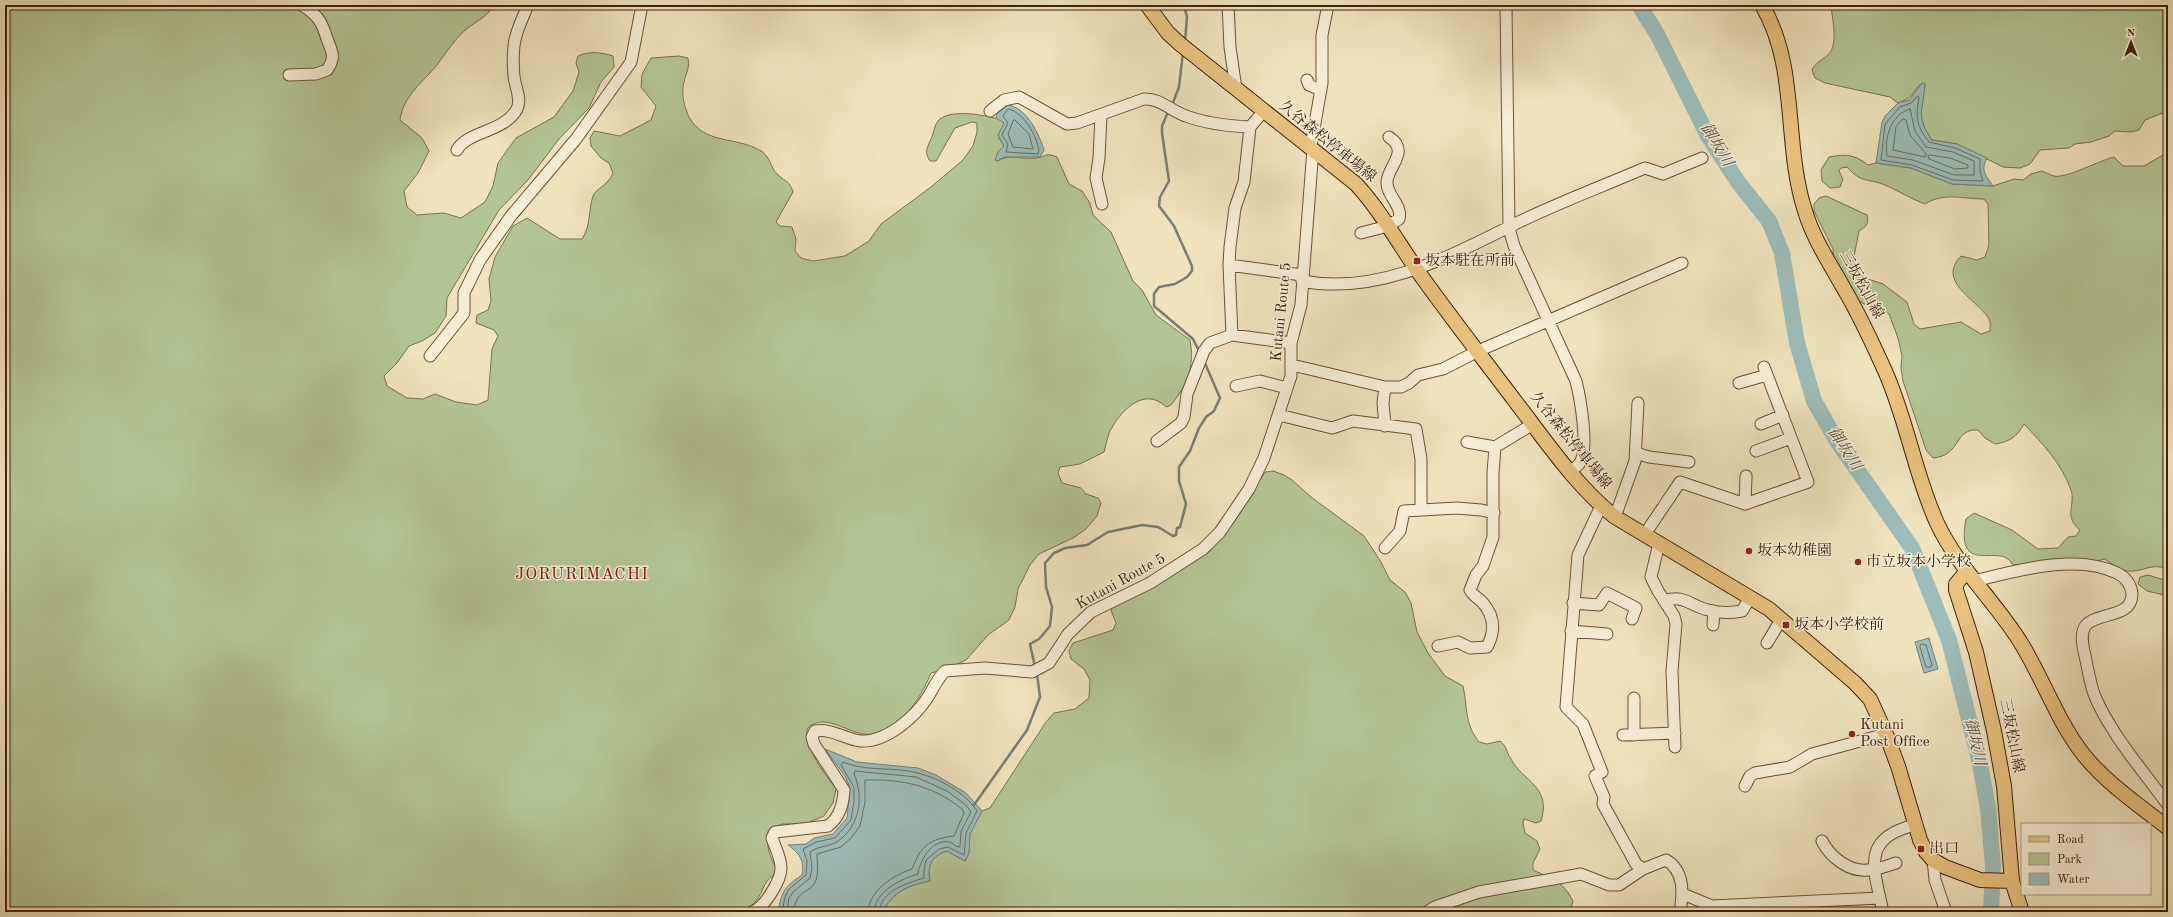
<svg xmlns="http://www.w3.org/2000/svg" width="2173" height="917" viewBox="0 0 2173 917" font-family="'Old Standard TT','Noto Serif JP',serif">
<rect width="100%" height="100%" fill="#efe3bd"/>
<filter id="stains"><feTurbulence type="fractalNoise" baseFrequency=".005" numOctaves="4"/><feColorMatrix values="0 0 0 0 .2 0 0 0 0 .09 0 0 0 0 .02 0 0 0 .5 -.17"/></filter>
<radialGradient id="worn" r=".72"><stop offset=".6" stop-color="#630" stop-opacity="0"/><stop offset="1" stop-color="#630" stop-opacity=".3"/></radialGradient>
<path fill="#b4c595" stroke="#7a7350" d="M5,5H494C486,19 473,22 462,33C453,42 445,54 437,65C423,82 403,96 400,120L422,138L429,151L418,173L404,191L407,207L417,215L444,213L461,218L485,202L493,186L498,163L516,138L554,117L573,91L579,72L576,63L578,56C589,51 601,52 613,56L614,67L601,82L589,108L559,139L528,180L499,210L447,298L446,316L435,333L422,341L409,346L397,363L384,376L387,386L407,398L423,399L435,394L456,402L477,405L488,400L492,349L498,336L494,330L476,323L477,315L488,310L491,301L489,279L495,257L513,226L527,218L560,239H582C591,226 588,211 593,196C596,188 608,186 613,173L609,163L601,158L591,146L590,138L594,131L620,136L651,120L656,106L641,87L642,74L651,58L679,56L688,58C690,68 686,73 684,82C681,93 684,107 689,117C704,145 737,136 761,151C771,157 770,168 778,175C787,183 789,180 793,192L776,222L780,226L792,227L796,239L795,251L801,258L813,261L845,256L869,241L881,224L931,187L963,160L973,146L977,132V123L972,122L955,128L936,161H930C924,152 927,148 931,139C934,133 934,124 940,119C952,109 987,115 1001,120L1004,123L999,138L1004,146L998,152L997,161C1010,153 1023,160 1036,158C1046,157 1045,152 1057,157L1069,184L1082,191L1090,203L1093,215L1111,232L1133,281L1142,290L1156,315L1190,340C1194,362 1190,379 1177,397C1173,402 1172,406 1166,407C1144,385 1119,412 1109,433C1107,439 1106,446 1104,452L1080,464L1060,467L1058,473L1062,483L1081,488L1086,494L1098,498L1101,503L1097,516L1086,529L1073,538L1039,554L1030,565L1018,589L1015,607L1009,620L988,635L966,660L949,668L931,673C921,698 896,739 863,734C845,731 822,712 807,729C806,751 823,771 836,789L833,803L824,816L805,824H782L768,831C766,846 769,855 776,868L774,875C762,881 763,897 752,905C747,909 737,910 731,912H5Z
M1831,5H2168V111L2145,120L2139,130L2131,132L2115,131L2109,136L2091,142L2075,144L2069,148L2040,150L2030,164L2020,168L2003,167L1957,144L1932,140C1915,116 1923,110 1925,84L1922,83C1911,93 1913,98 1898,103L1890,97L1825,83L1815,78L1812,70C1816,62 1821,61 1828,55C1839,44 1832,19 1831,5Z
M2168,152V569C2151,562 2142,573 2127,571C2119,570 2112,563 2104,559L2094,562L2021,566L2012,564C2000,541 1955,579 1966,519L1974,513L2012,530L2038,549L2058,548L2068,537L2076,536L2080,530C2063,516 2076,505 2071,490C2062,464 2042,443 2024,424C2017,437 2009,442 1995,444L1985,438L1978,430C1954,428 1961,456 1933,458L1926,450L1903,381L1901,368L1902,356L1898,338L1889,314L1880,307L1864,304L1855,298L1834,264L1833,249L1814,211V204L1819,198L1826,196L1867,215C1869,224 1866,227 1859,231L1854,257L1855,267L1865,278L1883,284L1907,302L1914,324L1920,329L1961,322L1981,334L1990,331C1990,327 1991,322 1989,319C1977,299 1936,282 1961,256L1977,260L1985,257L1989,245L1988,204L1984,199C1963,199 1944,192 1925,204C1911,199 1899,191 1885,185C1868,178 1862,184 1847,167L1841,168L1839,171L1843,179L1840,187L1830,188L1822,181L1821,170L1829,157C1846,154 1854,154 1868,165L1876,163L1911,168L1952,184L1993,186L2014,179L2023,180L2031,174L2042,171C2045,172 2050,175 2054,176C2066,179 2100,160 2114,157L2123,166H2144Z
M1273,471L1284,475L1292,480L1311,497L1364,536L1381,562L1390,580L1405,592L1411,603L1417,632L1428,653L1445,676L1463,686C1468,708 1464,723 1479,742L1487,744L1500,741C1507,746 1506,752 1511,759C1522,781 1552,786 1541,821L1536,823L1524,819L1523,823L1525,833L1537,841L1540,849L1533,863V870C1552,879 1562,880 1573,901L1570,912H882C893,892 908,885 930,881C927,866 931,856 947,851L965,861L969,853V834L982,811L990,808L1046,722L1054,713L1075,709L1089,698L1090,680L1084,669L1071,659L1069,651L1073,643L1113,630L1116,623L1111,610L1114,603L1209,552L1240,513L1265,472Z
M2148,575L2168,581V596L2147,591L2138,584L2140,577Z"/>
<path fill="#9cbdb9" stroke="#787f74" d="M1922,83L1925,84C1923,110 1915,116 1932,140L1957,144L1987,158C1980,170 1986,176 1993,186L1952,184L1911,168L1876,163L1882,122L1885,116L1898,103L1909,100Z
M1008,105C1027,108 1039,134 1044,150L1040,157H1005L997,161L995,160L998,152L1004,146L998,135L1004,123L996,118L997,114Z
M1929,638L1938,669L1924,673L1915,642Z
M825,749L857,762L918,768L936,775L966,793L982,811L970,834L969,853L965,861L947,851C931,856 927,866 930,881C908,885 893,892 882,912H778C782,891 784,887 802,875C805,860 799,853 788,845L806,844L814,838L833,834L847,818L850,788L845,776Z"/>
<g fill="none" stroke-linecap="round" stroke-linejoin="round">
<path stroke="#6e6f62" stroke-width="1" d="M1918,96L1919,98C1915,118 1917,126 1929,142L1955,148L1980,159V172L1983,181L1953,180L1912,165L1881,160L1885,124L1900,107L1911,103Z
M1009,109C1025,114 1036,135 1039,150L1038,154L1006,152L1008,144L1002,135L1008,123L1003,116Z
M1910,109L1915,131L1926,147L1953,152L1974,161V175H1954L1913,160L1887,156C1884,138 1891,114 1910,109Z
M1903,119L1906,120L1910,135L1926,154L1925,157L1893,150L1896,127Z
M1015,120L1029,134L1033,149L1013,147L1008,134L1013,121Z
M1930,155L1950,158L1968,165V168L1955,169L1929,159L1928,156Z
M1922,644L1926,645L1932,665L1931,667H1926L1920,647Z
M782,912L785,897L789,889L806,875L807,861L803,849L816,842L835,838L851,820L854,801V787L841,765L843,762C862,770 881,768 900,770C927,772 962,788 977,811L966,833L964,855L948,847L939,849L926,860L924,870V878C908,883 881,890 879,912
M787,912L789,898L793,892L810,878L812,868L810,852C820,845 830,847 838,841C860,826 864,796 854,774L855,771L916,777L947,791L966,805L971,812L961,831L960,847C955,847 954,843 949,842C932,839 920,860 918,874C901,879 875,891 874,912
M793,912C798,886 810,895 816,880C819,871 817,863 817,854L841,847L851,838L860,826L865,802V780C902,779 932,785 962,809L964,813L954,836C930,839 921,845 912,869C894,875 869,890 868,912"/>
<path stroke="#787f74" stroke-width="2.5" d="M1184,5L1187,17L1185,41
M1172,105L1179,87L1183,52
M1168,112L1162,126V133L1169,181L1160,197L1159,206L1174,226L1192,266V271L1187,277L1175,284L1159,287L1154,294V306L1193,339L1200,353
M1035,667L1030,644L1039,639L1050,626L1052,607L1046,587L1045,563L1054,553L1065,548L1087,545L1108,532L1142,525L1158,527L1173,536L1176,535L1177,528L1180,527L1186,504L1179,481V467L1190,451L1199,428L1206,417L1214,411L1220,398L1204,361
M974,805L1027,730L1040,697L1037,674"/>
<path stroke="#9cbdb9" stroke-width="16" d="M1639,5L1657,34L1708,136L1738,182L1769,221L1782,253L1797,343L1814,401L1837,441L1912,548L1949,640L1979,759L1988,808L1993,866L1991,912"/>
<g stroke="#6c5238" stroke-width="13">
<path id="minor" d="M1228,5L1230,47L1236,89
M1506,5L1509,228L1514,246L1576,381C1580,397 1590,451 1579,464C1577,467 1573,469 1570,471
M289,75L316,74L327,70C336,58 332,51 327,39C322,22 318,15 302,5
M1307,80L1309,85L1321,90
M990,111L1004,100L1019,97L1067,124L1077,123L1144,99C1160,98 1171,111 1186,116C1207,124 1228,126 1250,127L1263,112
M1101,115L1099,158L1096,178L1102,204
M1250,127L1244,182L1235,208L1230,247L1229,265L1232,335L1291,343
M457,150C467,131 505,132 517,109C522,99 515,87 514,76C513,66 513,55 514,46C515,32 523,18 528,5
M1361,233L1388,226L1399,219C1403,205 1386,196 1387,181C1389,165 1410,151 1389,137
M1229,265L1302,275
M1302,281C1379,296 1452,255 1519,222C1560,202 1603,186 1645,168L1663,174L1702,158
M430,356L464,313V293L480,260L511,216L576,139L631,62L642,5
M1292,365L1385,387H1401L1409,383L1418,375L1443,369L1478,351L1682,263
M1739,383L1767,375
M1236,386L1260,381L1287,388
M1279,415L1332,428L1353,421L1416,429L1421,459V510
M1761,424L1783,415
M1385,426L1383,403L1385,387
M1157,441L1181,423L1184,417L1187,394L1204,351L1210,343L1232,335
M1467,442L1495,447
M1756,451L1791,438
M1636,453L1649,457L1689,462
M1745,504L1746,476
M1601,506L1578,555L1566,707L1583,724L1602,772L1595,776L1604,797L1603,804L1636,864L1643,869
M1615,517L1635,461L1638,403
M1645,534L1680,482L1745,504L1808,482L1764,367
M1659,543L1651,577L1658,591L1674,616L1676,624L1672,671L1675,747
M1385,548L1400,531L1404,511L1457,508L1481,510L1494,513
M1974,581C2015,571 2076,553 2117,573C2125,577 2131,584 2132,594C2132,618 2100,612 2087,624C2079,632 2083,647 2085,656C2088,669 2090,683 2094,694C2109,732 2144,772 2168,805
M1664,601C1685,594 1690,606 1708,610C1719,613 1731,613 1742,611L1750,598
M1573,603L1599,605L1607,593L1636,608L1632,619
M1713,625L1714,611
M1571,631L1607,634
M1767,643L1781,620
M1438,646L1458,642L1470,648L1487,647C1495,632 1495,617 1483,603C1479,598 1473,596 1470,590L1476,575L1483,566L1493,537V473L1495,447L1533,424
M1623,735L1675,733
M1634,735V698
M1745,786L1750,776L1755,773L1790,767L1812,754L1886,734
M1822,841C1830,857 1849,872 1868,870C1877,870 1887,866 1896,863
M1933,860L1935,880L1946,912
M1683,894L1712,906L1880,898
M752,912C764,908 781,881 781,868C781,858 775,847 772,838L775,832L828,826C840,817 843,804 844,790L814,744L812,737L815,731C831,728 845,739 860,741C886,743 915,717 928,697C934,687 937,679 945,671L985,668L1032,672L1049,663L1068,634L1091,612L1150,583L1203,549L1220,532L1249,489L1264,458L1291,376V343L1301,305L1313,149L1311,146L1322,83V35L1328,5
M1427,912L1435,907L1479,892L1581,874L1609,885H1619L1643,869L1666,860C1685,871 1683,894 1680,912
M1883,912C1874,869 1860,838 1915,825"/>
</g>
<g stroke="#41210c" stroke-width="16">
<path id="major" d="M1147,5L1168,33L1180,44L1356,184C1380,210 1397,241 1417,270C1448,314 1482,357 1515,401C1546,441 1575,485 1615,517L1769,609L1855,683L1870,699L1886,734L1898,766L1920,840L1926,852L1933,860L1945,867L1980,880L2012,881
M1762,5C1799,68 1783,143 1805,211C1813,238 1829,262 1843,287C1859,314 1872,342 1885,371C1907,420 1915,475 1937,523C1958,568 1995,601 2021,643C2043,679 2057,720 2083,754C2106,783 2139,805 2168,828
M1966,572L1956,584V590L1976,652L1994,731L2004,786L2012,881L2022,912"/>
</g>
<use href="#minor" stroke="#f5edd4" stroke-width="11"/>
<use href="#major" stroke="#e8c27e" stroke-width="14"/>
</g>
<g fill="#8f2418" stroke="#f5edd4" stroke-width="1.5">
<rect x="1413" y="257" width="8" height="8" rx="2"/>
<circle cx="1749" cy="551" r="4"/>
<circle cx="1858" cy="562" r="4"/>
<rect x="1782" y="621" width="8" height="8" rx="2"/>
<circle cx="1852" cy="734" r="4"/>
<rect x="1917" y="845" width="8" height="8" rx="2"/>
</g>
<g text-anchor="middle" dominant-baseline="central" stroke-width="3" stroke-linejoin="round" paint-order="stroke">
<g font-size="15" fill="#41210c" stroke="#f5edd4">
<text transform="translate(1327 142) rotate(39)">久谷森松停車場線</text>
<text transform="translate(1861 285) rotate(61)">三坂松山線</text>
<text transform="translate(1282 312) rotate(-84)">Kutani Route 5</text>
<text transform="translate(1570 441) rotate(51)">久谷森松停車場線</text>
<text transform="translate(1121 582) rotate(-29)">Kutani Route 5</text>
<text transform="translate(2011 736) rotate(79)">三坂松山線</text>
</g>
<g font-size="15" fill="#41210c" stroke="#f5edd4" text-anchor="start">
<text x="1425" y="261">坂本駐在所前</text>
<text x="1757" y="551">坂本幼稚園</text>
<text x="1866" y="562">市立坂本小学校</text>
<text x="1794" y="625">坂本小学校前</text>
<text x="1860" y="725">Kutani<tspan x="1860" dy="17">Post Office</tspan></text>
<text x="1929" y="849">出口</text>
</g>
<g font-size="16" font-style="italic" fill="#5c5040" stroke="#f5edd4">
<text transform="translate(1716 145) rotate(59)">御坂川</text>
<text transform="translate(1844 449) rotate(57)">御坂川</text>
<text transform="translate(1974 742) rotate(77)">御坂川</text>
</g>
<g font-size="17" letter-spacing="1" fill="#7a1f14" stroke="#f5edd4">
<text x="582" y="574">JORURIMACHI</text>
</g>
</g>
<rect width="2173" height="917" fill="none" stroke="#efe3bd" stroke-width="20"/>
<rect x="6" y="6" width="2161" height="905" fill="none" stroke="#41210c" stroke-width="2"/>
<rect x="10" y="10" width="2153" height="897" fill="none" stroke="#41210c"/>
<rect x="2021" y="823" width="130" height="72" fill="#f5edd4" stroke="#ad9b84"/>
<rect x="2029" y="836" width="20" height="6" fill="#e8c27e" stroke="#ad9b84"/>
<text x="2057" y="843" font-size="12" fill="#41210c">Road</text>
<rect x="2029" y="853" width="20" height="12" fill="#b4c595" stroke="#ad9b84"/>
<text x="2057" y="863" font-size="12" fill="#41210c">Park</text>
<rect x="2029" y="873" width="20" height="12" fill="#9cbdb9" stroke="#ad9b84"/>
<text x="2057" y="883" font-size="12" fill="#41210c">Water</text>
<g transform="translate(2131 42)" stroke="#f5edd4" stroke-width="3" paint-order="stroke">
<path d="M0-3L7 15L0 10L-7 15Z" fill="#41210c"/>
<text y="-6" font-size="11" font-weight="bold" text-anchor="middle" fill="#41210c">N</text>
</g>
<rect width="100%" height="100%" filter="url(#stains)"/>
<rect width="100%" height="100%" fill="url(#worn)"/>
</svg>
